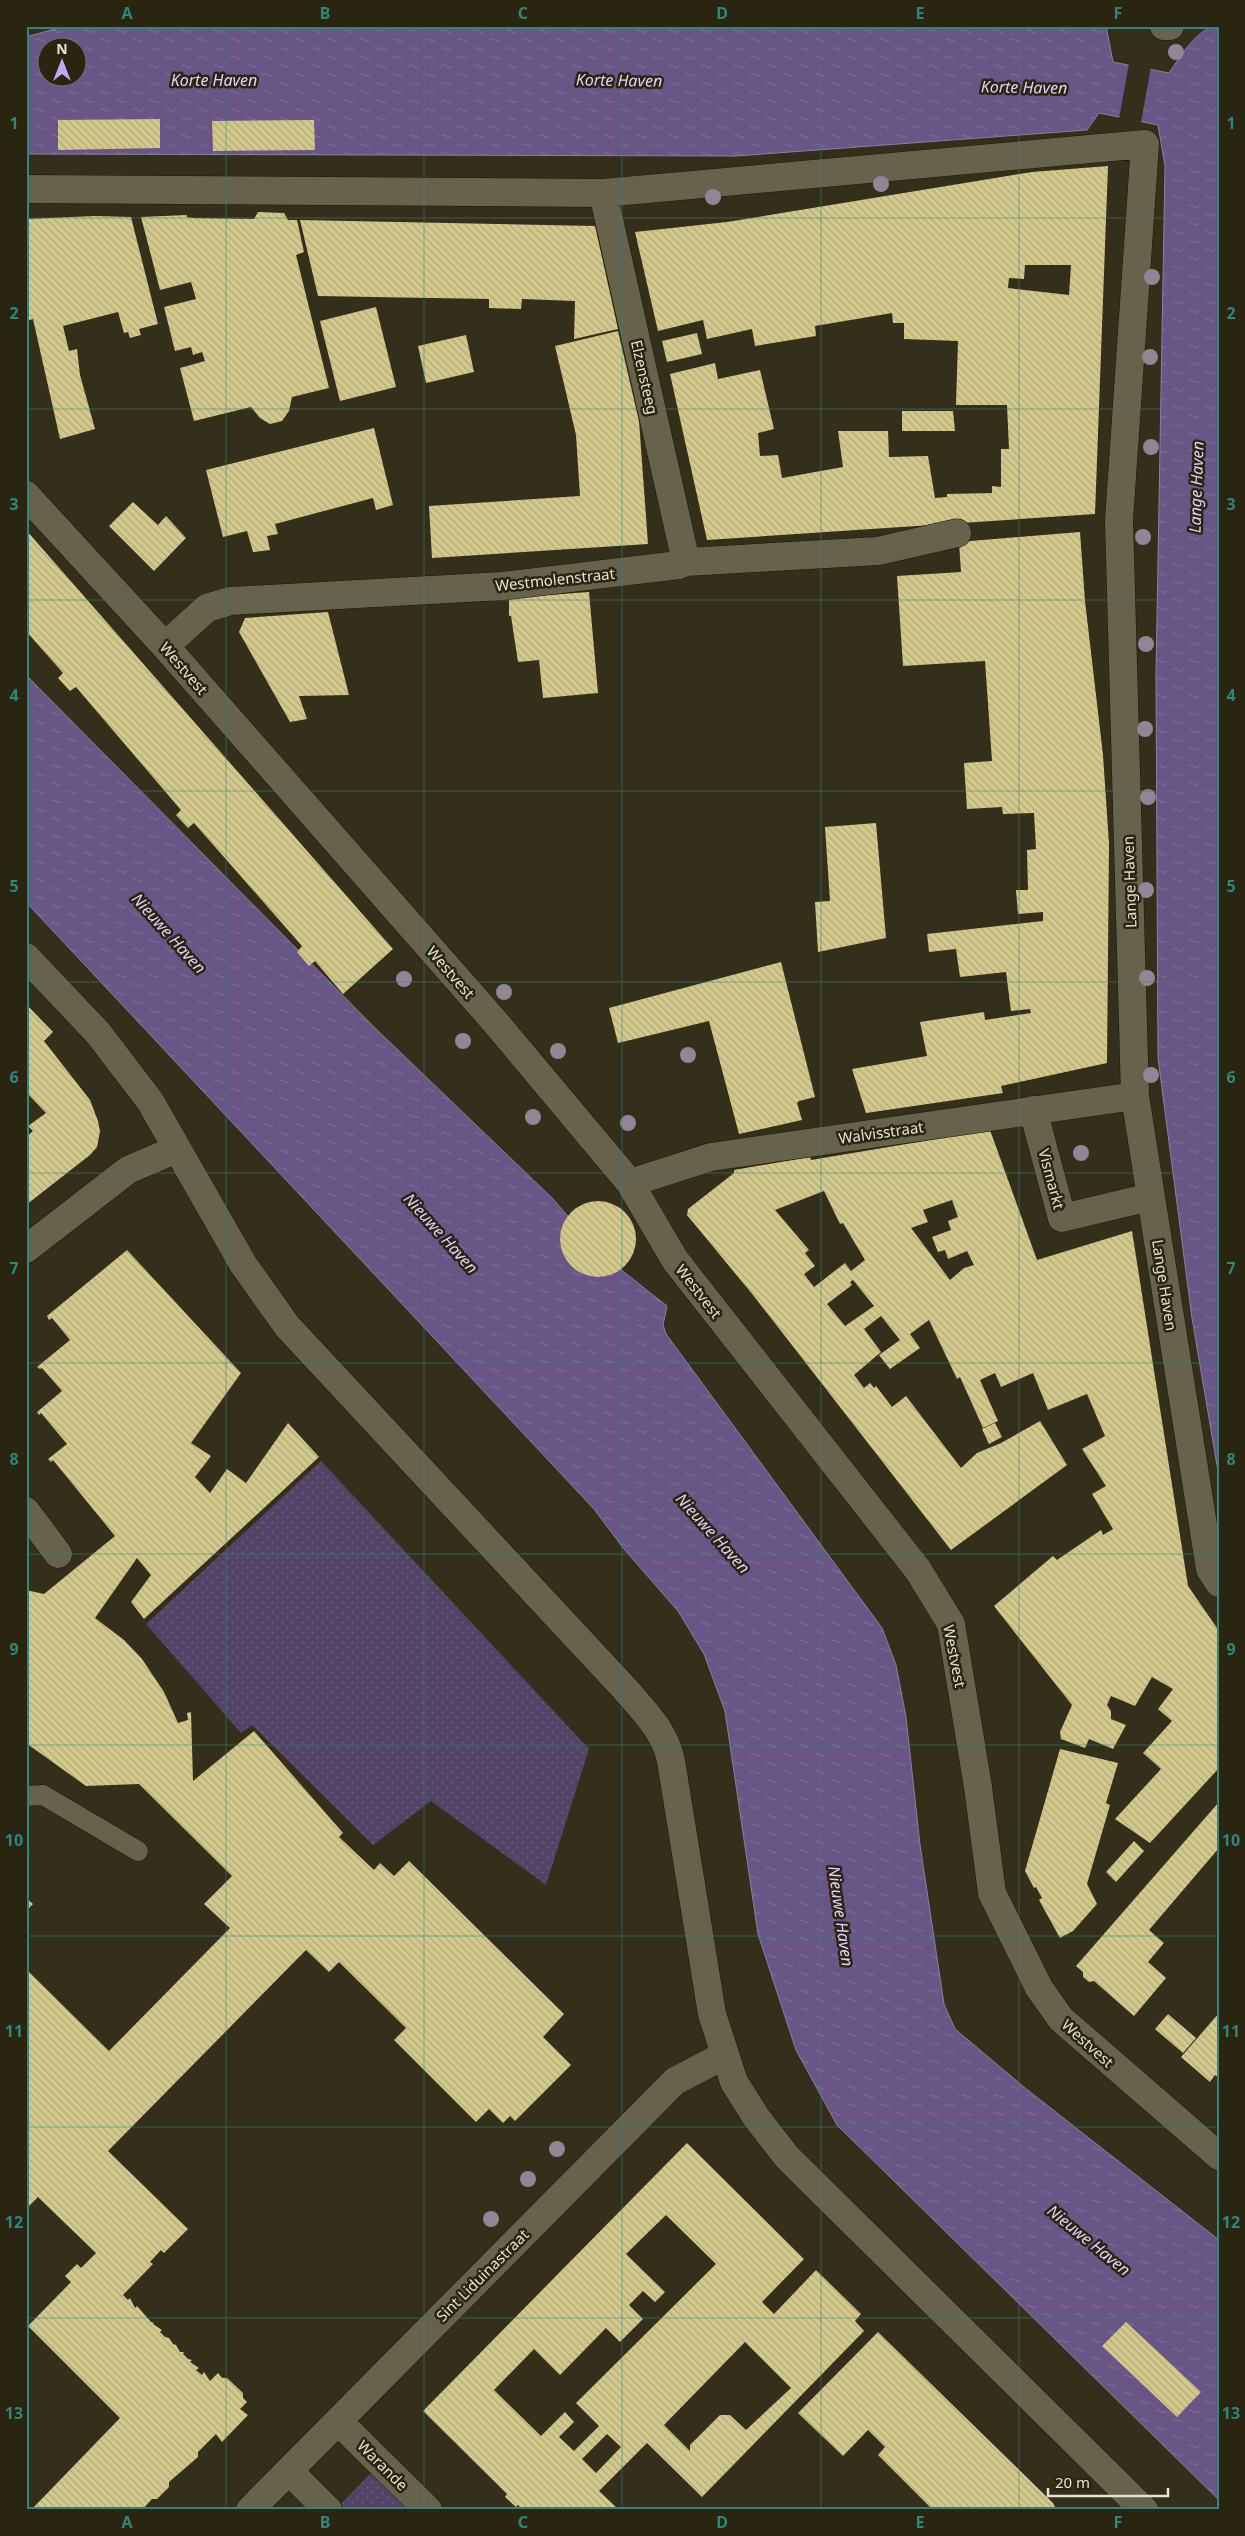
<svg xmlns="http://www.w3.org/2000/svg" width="1245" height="2536" viewBox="0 0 1245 2536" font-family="'Noto Sans',sans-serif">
<defs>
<pattern id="grass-dots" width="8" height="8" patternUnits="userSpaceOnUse" patternTransform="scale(1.25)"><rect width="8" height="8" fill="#524367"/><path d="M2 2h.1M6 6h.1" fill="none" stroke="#6b5e7c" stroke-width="1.8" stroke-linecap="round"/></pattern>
<pattern id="water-ripples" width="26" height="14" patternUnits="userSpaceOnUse" patternTransform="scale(1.25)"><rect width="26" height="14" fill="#695586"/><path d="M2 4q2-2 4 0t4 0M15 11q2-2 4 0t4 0" fill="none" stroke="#7e6d96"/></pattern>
<pattern id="building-back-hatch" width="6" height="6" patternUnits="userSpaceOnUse" patternTransform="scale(1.25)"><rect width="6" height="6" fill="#d4c98c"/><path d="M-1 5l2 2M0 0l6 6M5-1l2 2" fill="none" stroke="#b0a879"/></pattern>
</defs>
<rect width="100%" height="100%" fill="#332f1a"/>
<path fill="url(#grass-dots)" d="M321,1461L589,1749L546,1885L431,1801L373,1845L252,1725L241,1733L146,1624Z
M372,2472L411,2510H346L341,2504Z"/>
<path fill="url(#water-ripples)" stroke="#8e809e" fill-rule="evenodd" d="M65,26H1106L1113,62L1169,73C1180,57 1198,26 1219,26V1477L1192,1318L1158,1058L1156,674L1165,166L1158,125L1099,113L1087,130L736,156L26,154V37ZM48,48H78V78H48Z
M26,675L376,1029L552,1198L601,1254L667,1306L663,1325L666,1334L882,1628L896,1665L906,1717L920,1845L944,2004L955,2029L1025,2088L1219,2240V2500L837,2125L796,2050L758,1934L725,1711L704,1654L678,1611L624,1549L594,1509L26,902Z"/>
<path fill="#332f1a" d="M1129,63L1151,67L1141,122L1119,119Z"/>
<path fill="url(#building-back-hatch)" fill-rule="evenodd" d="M160,119V148L58,150V120Z
M314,120L315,150L213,151L212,121Z
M1108,166L1095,514L707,540L670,374L715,363L718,379L760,370L774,429L758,433L760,456L778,455L782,478L843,467L838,431H888L889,457L928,456L935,498L947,497V494L992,493V486L1001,487V449H1009L1007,405H956L958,341L904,339V323H893L892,313L815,326L816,336L755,346L752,329L707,339L703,320L658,331L635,232L727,222L1032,172ZM1025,265H1071L1069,295L1008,288L1009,278L1024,279Z
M258,212L284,213L288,220H297L304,252L296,255L329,388L292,397L289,411L282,421L270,424L260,418L251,407L194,421L180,368L205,361L202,352L193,355L191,347L175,351L164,307L196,299L191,282L160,290L141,217L187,215V217L193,218L254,219Z
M95,216L131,217L158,324L139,329L141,335L130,338L128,332L124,333L118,312L63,326L69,351L77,349L80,375L95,429L60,439L33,319L26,321V219Z
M300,220L595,226L618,329L574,339L575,301L522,299L521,309L489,308V299L318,296Z
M376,307L396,387L340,401L320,321Z
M618,331L639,421L648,544L432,558L429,506L580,496L576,435L555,346Z
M697,333L702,354L667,362L662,341Z
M466,335L474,372L426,383L418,346Z
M902,411H953L955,431H902Z
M374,428L393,505L376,510L373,498L275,524L278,534L267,536L270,550L253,552L247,531L223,537L206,470Z
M133,502L158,525L166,516L186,538L154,571L109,526Z
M26,530L393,949L343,994L315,961L309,966L297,952L302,946L194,823L188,828L176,815L181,810L76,687L70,691L58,678L63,673L26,631Z
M1080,532L1085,601L1103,755L1109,844L1107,1063L1001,1086L1003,1093L866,1113L852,1069L927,1056L920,1022L984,1012L985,1020L1031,1013L1030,1009L1011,1011L1006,972L960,977L956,949L929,952L927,934L1043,921V912L1018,914L1016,890H1028L1027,850L1036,849L1034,813L1003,814L1002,807L967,809L964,763L992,761L985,661L903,666L897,576L961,572L959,542Z
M589,592L598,693L543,698L539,660L518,662L511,616H509V598Z
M328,612L349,695L299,696L307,719L290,722L239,632L245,618Z
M876,823L886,938L818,952L815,902L830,901L825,827Z
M781,962L815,1097L799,1101L797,1103L802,1120L739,1134L709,1021L618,1043L609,1008Z
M26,1004L53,1032L44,1041L90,1100L98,1121L100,1131L97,1147L90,1155L26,1205V1137L33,1131L28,1126L46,1113L26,1092Z
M990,1130L1037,1260L1132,1231L1188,1586L1219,1631V1768L1150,1843L1115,1819L1161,1769L1143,1753L1172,1721L1158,1709L1173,1689L1152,1677L1135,1706L1111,1696L1107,1705L1111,1711V1719L1126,1725L1113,1749L1089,1739L1085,1748L1061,1739L1060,1732L1072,1705L994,1606L1053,1556L1057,1560L1101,1530L1103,1535L1113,1529L1092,1494L1106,1486L1082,1449L1105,1436L1087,1394L1048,1410L1033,1373L1001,1387L995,1373L980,1380L998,1421L983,1428L960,1377L957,1379L929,1320L910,1334L920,1348L890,1369L879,1355L900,1340L881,1316L864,1329L881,1352L854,1375L864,1388L870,1383L874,1388L876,1386L892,1407L906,1396L961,1468L977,1453L1001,1443L1040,1421L1067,1465L951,1550L753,1295L687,1215L688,1209L734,1173V1170L810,1157L811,1160ZM824,1191L840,1224L843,1223L865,1260L851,1271L845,1263L814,1287L804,1274L815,1266L805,1253L809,1250L775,1210ZM952,1200L958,1217L948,1221L951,1230L932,1237L938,1252L945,1250L948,1259L967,1251L974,1265L964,1268L950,1280L911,1228L928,1222L923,1210ZM853,1280L874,1306L845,1326L827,1304L852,1285L850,1282Z
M560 1239a38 38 0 1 1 76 0a38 38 0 1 1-76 0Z
M127,1250L241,1373L191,1443L211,1456L195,1477L210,1493L227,1469L246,1483L288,1423L319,1457L144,1619L131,1602L151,1575L137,1558L95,1618L124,1640L142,1659L164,1692L178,1723L188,1720L187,1713L191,1712L193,1781L254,1731L343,1833L339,1837L374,1870L380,1863L394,1876L409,1861L564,2014L543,2037L571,2065L515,2121L510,2116L503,2123L489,2109L476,2122L394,2040L406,2028L339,1962L329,1972L306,1950L108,2151L188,2229L164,2253L161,2250L150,2262L153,2264L123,2295L128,2300L130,2298L135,2308L137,2306L151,2322L154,2323L153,2324L162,2330L160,2332L165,2337L169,2338L173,2344L176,2345L180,2352H184L183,2354L188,2359L192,2360L190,2362L199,2368L196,2370L202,2375L204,2372L210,2381L218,2373L222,2378H227L243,2393V2398L247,2402L240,2409L248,2415L222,2442L216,2434L198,2452V2457L169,2482V2487L157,2499H152L142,2510H31L120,2418L28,2326L71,2282L65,2276L77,2264L81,2268L96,2253L38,2197L26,2209V1969L109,2051L230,1928L204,1904L232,1876L139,1784L86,1786L26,1743V1590L44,1594L115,1536L53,1460L51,1462L48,1459L67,1444L41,1413L39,1415L37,1412L62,1391L42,1368L40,1369L37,1367L70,1340L52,1318L49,1320L47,1316Z
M995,1423L1002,1437L989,1444L982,1429Z
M1060,1749L1118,1763L1106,1803L1110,1805L1087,1884L1097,1904L1073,1931L1060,1938L1039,1900L1042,1898L1036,1887L1034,1888L1025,1871Z
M1219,1802V1848L1149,1930L1164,1943L1148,1962L1166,1978L1134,2016L1094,1981L1089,1982L1083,1977V1972L1076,1966Z
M1134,1841L1144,1851L1116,1882L1106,1872Z
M26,1898L33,1904L26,1911Z
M1219,2013V2078L1215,2075L1210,2082L1181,2057Z
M1168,2014L1196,2038L1183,2053L1155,2029Z
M687,2143L804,2259L762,2302L774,2314L816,2270L861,2314L855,2321L864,2331L702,2497L647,2443L599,2491L619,2510H523L518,2505L516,2507L505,2497L507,2494L423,2411ZM666,2215L716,2264L576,2403L599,2426L574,2451L559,2437L574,2422L565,2412L541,2436L494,2390L534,2349L560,2375L606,2328L620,2342L643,2319L629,2305L643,2291L655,2302L665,2292L626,2254ZM745,2342L791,2388L746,2430L730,2415H720L690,2445V2451L664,2425ZM607,2434L621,2447L596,2473L582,2459Z
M1126,2322L1201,2392L1177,2417L1102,2346Z
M878,2332L1053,2503L1055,2507L1052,2510H933L878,2455L885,2447L868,2430L843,2456L798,2413Z"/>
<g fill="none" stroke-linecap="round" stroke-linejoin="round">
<g stroke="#1b1703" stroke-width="21">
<path id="service" d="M26,1796L43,1795L138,1851"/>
</g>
<g stroke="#1b1703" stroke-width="29">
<path id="pedestrian" d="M1164,26H1170"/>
</g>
<g stroke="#1b1703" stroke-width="29">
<path id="minor" d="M26,189L603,193L1145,144L1119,520L1135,1096L1210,1569L1219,1583
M603,193L686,562
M26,495L165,646L496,1023L630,1183L675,1260L918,1570L951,1624L978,1787L992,1893L1039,1988L1061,2019L1219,2156
M165,646L207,608L230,601L502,586L679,565L686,562L878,551L957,533
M1033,1110L1062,1218L1150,1197
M630,1183L711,1157L1135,1096
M26,1249L128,1170L177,1149
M26,1511L58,1554
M338,2421L428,2510
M289,2471L328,2510
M250,2510L675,2081L725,2055"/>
</g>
<g stroke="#1b1703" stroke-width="29">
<path id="tertiary" d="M26,957L98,1033L150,1101L243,1264L287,1326L625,1689C644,1711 665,1731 671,1761L712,2014L734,2082L756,2117L787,2157L1144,2510"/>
</g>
<use href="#service" stroke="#66624b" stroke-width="20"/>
<use href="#pedestrian" stroke="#66624b" stroke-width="28"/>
<use href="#minor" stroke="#66624b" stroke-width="28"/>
<use href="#tertiary" stroke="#66624b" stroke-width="28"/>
</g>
<g fill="#918596">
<circle cx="1176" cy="52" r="8"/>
<circle cx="881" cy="184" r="8"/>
<circle cx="713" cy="197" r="8"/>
<circle cx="1152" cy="277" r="8"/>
<circle cx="1150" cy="357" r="8"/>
<circle cx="1151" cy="447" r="8"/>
<circle cx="1143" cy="537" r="8"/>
<circle cx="1146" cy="644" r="8"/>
<circle cx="1145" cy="729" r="8"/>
<circle cx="1148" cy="797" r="8"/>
<circle cx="1146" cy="890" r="8"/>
<circle cx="1147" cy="978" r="8"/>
<circle cx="404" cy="979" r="8"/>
<circle cx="504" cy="992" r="8"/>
<circle cx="463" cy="1041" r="8"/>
<circle cx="558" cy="1051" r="8"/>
<circle cx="688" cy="1055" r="8"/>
<circle cx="1151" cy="1075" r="8"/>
<circle cx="533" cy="1117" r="8"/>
<circle cx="628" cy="1123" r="8"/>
<circle cx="1081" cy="1153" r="8"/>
<circle cx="557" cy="2149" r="8"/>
<circle cx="528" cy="2179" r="8"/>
<circle cx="491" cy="2219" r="8"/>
</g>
<path fill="none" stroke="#2f867e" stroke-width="1" stroke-opacity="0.55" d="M226,26V2510M424,26V2510M622,26V2510M821,26V2510M1019,26V2510M26,218H1219M26,409H1219M26,600H1219M26,791H1219M26,982H1219M26,1173H1219M26,1363H1219M26,1554H1219M26,1745H1219M26,1936H1219M26,2127H1219M26,2318H1219"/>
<g text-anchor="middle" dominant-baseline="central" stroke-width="5" stroke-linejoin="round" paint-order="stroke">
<g font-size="15" fill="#e5e3d6" stroke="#292510">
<text transform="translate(645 377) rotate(77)">Elzensteeg</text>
<text transform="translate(555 579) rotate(-6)">Westmolenstraat</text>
<text transform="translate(184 668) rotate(49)">Westvest</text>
<text transform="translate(1129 882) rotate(-92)">Lange Haven</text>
<text transform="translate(451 972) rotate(49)">Westvest</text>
<text transform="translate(881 1132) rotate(-8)">Walvisstraat</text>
<text transform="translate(1052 1179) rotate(75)">Vismarkt</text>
<text transform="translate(1165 1285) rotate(81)">Lange Haven</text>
<text transform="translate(699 1291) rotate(52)">Westvest</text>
<text transform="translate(955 1656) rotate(79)">Westvest</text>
<text transform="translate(1088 2043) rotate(42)">Westvest</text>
<text transform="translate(482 2275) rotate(-45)">Sint Liduinastraat</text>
<text transform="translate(383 2465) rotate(45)">Warande</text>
</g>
<g font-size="16" font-style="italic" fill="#e2d0fe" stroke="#292510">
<text x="214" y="80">Korte Haven</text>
<text transform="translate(619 80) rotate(1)">Korte Haven</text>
<text transform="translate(1024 87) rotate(1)">Korte Haven</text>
<text transform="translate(1196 487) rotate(-88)">Lange Haven</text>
<text transform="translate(169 933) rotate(48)">Nieuwe Haven</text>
<text transform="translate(441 1233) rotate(48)">Nieuwe Haven</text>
<text transform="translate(713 1533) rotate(48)">Nieuwe Haven</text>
<text transform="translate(841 1916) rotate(82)">Nieuwe Haven</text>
<text transform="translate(1089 2240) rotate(39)">Nieuwe Haven</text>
</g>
</g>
<rect width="1245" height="2536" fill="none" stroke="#292510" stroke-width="55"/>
<g transform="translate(62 62)"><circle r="24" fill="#292510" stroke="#74715f"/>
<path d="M0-4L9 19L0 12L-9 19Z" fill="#c5a7f1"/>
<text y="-8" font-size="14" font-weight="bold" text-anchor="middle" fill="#e5e3d6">N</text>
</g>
<path d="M1048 2488v8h120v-8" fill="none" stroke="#e5e3d6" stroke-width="2.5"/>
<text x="1055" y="2488" font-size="15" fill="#e5e3d6" stroke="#292510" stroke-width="4" paint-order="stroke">20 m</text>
<rect x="28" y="28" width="1190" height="2480" fill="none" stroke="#2f867e" stroke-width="2"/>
<g font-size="16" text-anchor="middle" font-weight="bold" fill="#2f867e">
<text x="127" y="19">A</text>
<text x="325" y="19">B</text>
<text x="523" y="19">C</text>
<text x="722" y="19">D</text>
<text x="920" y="19">E</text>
<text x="1118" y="19">F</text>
<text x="14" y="129">1</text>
<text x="1231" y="129">1</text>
<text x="14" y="319">2</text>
<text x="1231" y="319">2</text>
<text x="14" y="510">3</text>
<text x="1231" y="510">3</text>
<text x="14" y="701">4</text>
<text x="1231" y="701">4</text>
<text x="14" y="892">5</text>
<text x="1231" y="892">5</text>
<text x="14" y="1083">6</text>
<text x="1231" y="1083">6</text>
<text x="14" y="1274">7</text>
<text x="1231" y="1274">7</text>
<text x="14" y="1465">8</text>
<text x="1231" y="1465">8</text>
<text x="14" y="1655">9</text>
<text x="1231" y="1655">9</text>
<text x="14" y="1846">10</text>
<text x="1231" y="1846">10</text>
<text x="14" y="2037">11</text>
<text x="1231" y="2037">11</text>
<text x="14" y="2228">12</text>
<text x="1231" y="2228">12</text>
<text x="14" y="2419">13</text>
<text x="1231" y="2419">13</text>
<text x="127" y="2528">A</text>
<text x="325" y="2528">B</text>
<text x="523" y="2528">C</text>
<text x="722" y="2528">D</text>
<text x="920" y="2528">E</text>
<text x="1118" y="2528">F</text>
</g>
</svg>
